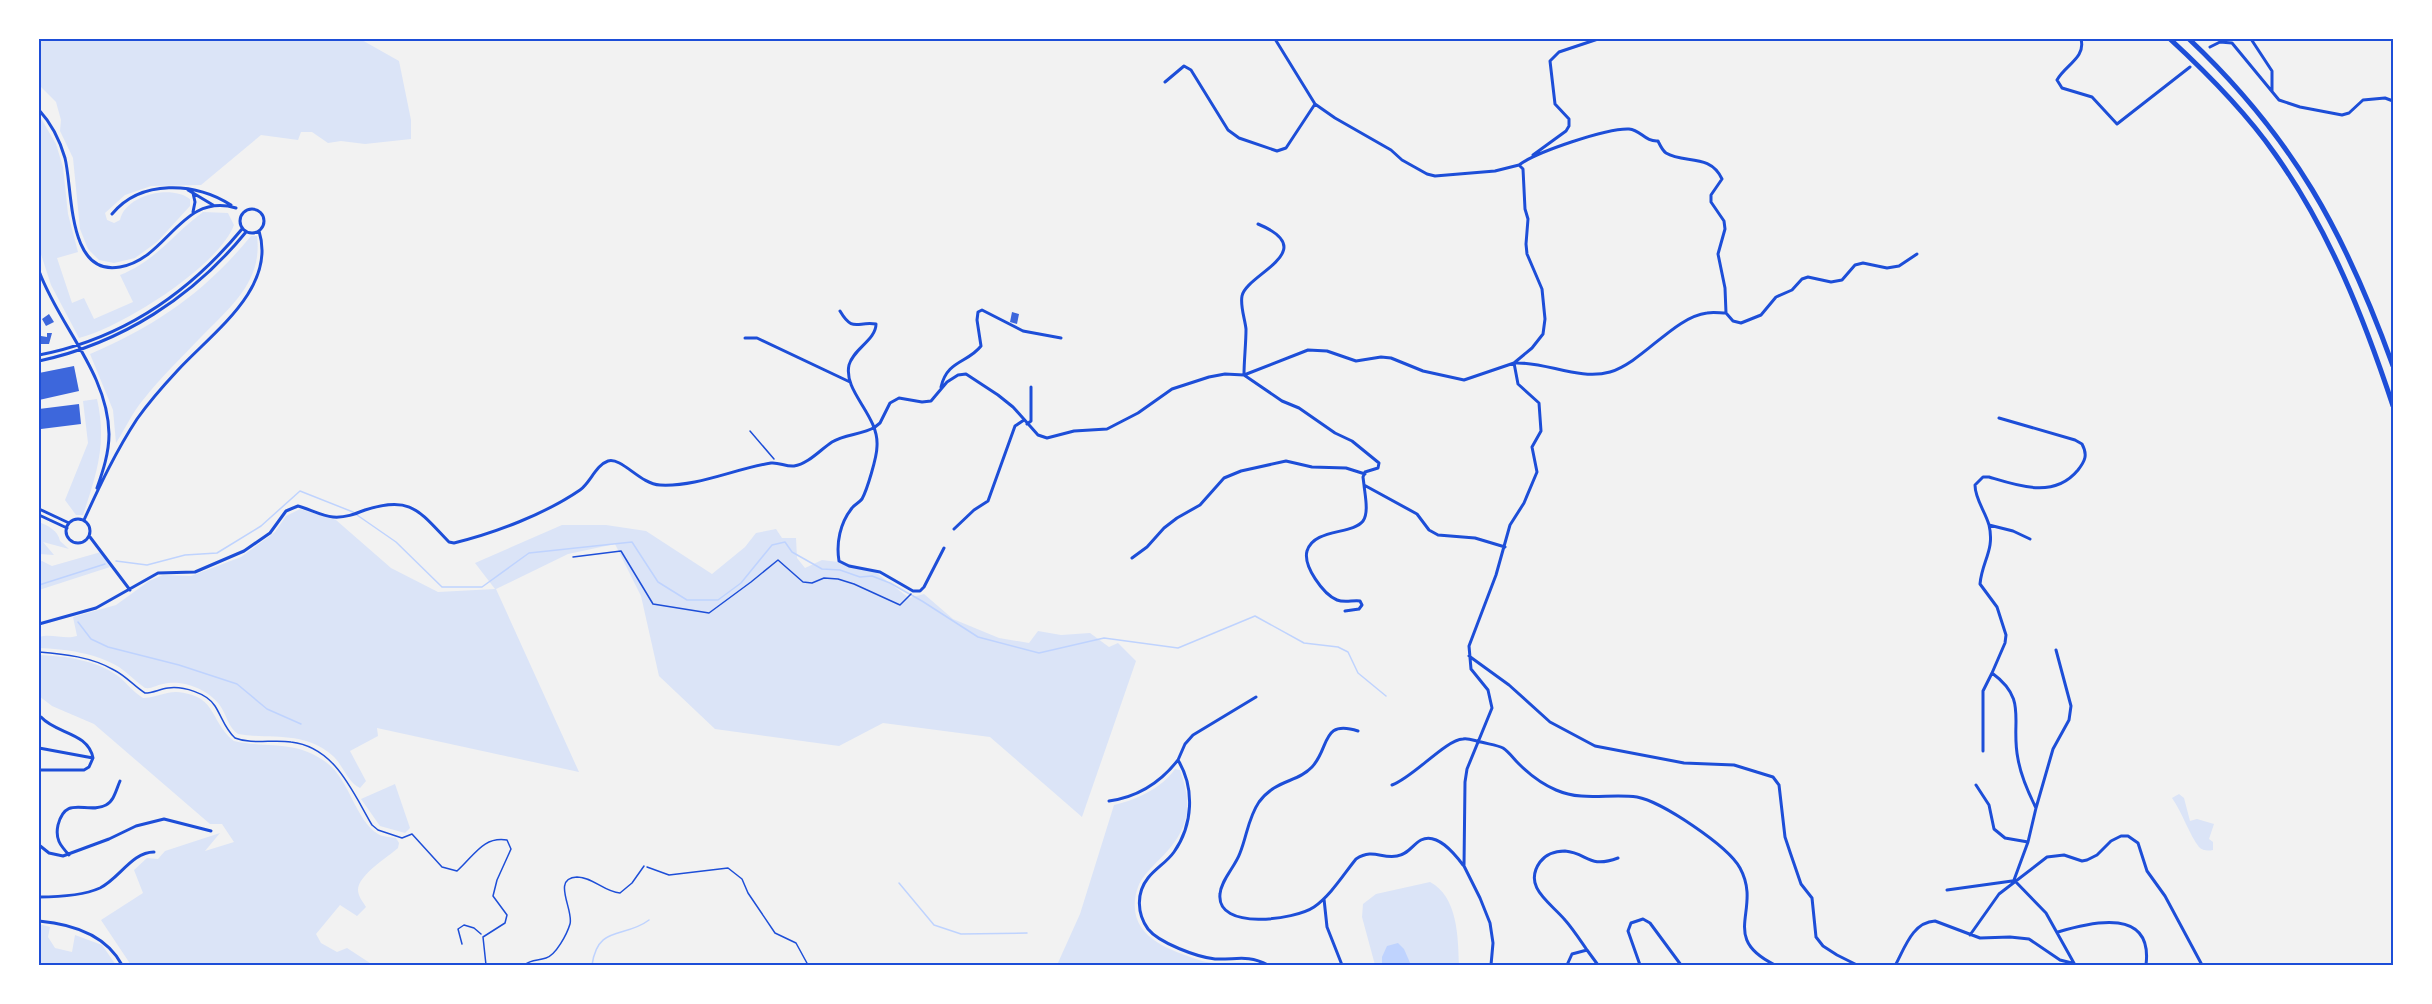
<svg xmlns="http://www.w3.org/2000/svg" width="2432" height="1004" viewBox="0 0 2432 1004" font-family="Quicksand,sans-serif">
<rect width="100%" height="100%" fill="#f2f2f2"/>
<path fill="#dbe4f7" d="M39,39H360L399,61L411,120V139L365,144L341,141L328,143L312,132H301L298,140L261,135L201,185L151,186L125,195L105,213L107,220L114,223L120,220C125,195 171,184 190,199V206L157,242L135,258L114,263L99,260L88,249L80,229L73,158L60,131L61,120L56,102L39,85Z
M39,115L56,144L63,167L68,214L78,252L57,258L72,303L84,298L94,319L133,302L120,275C156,261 173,234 203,212L228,213L234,225C218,267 122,327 79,338L51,285L39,248Z
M251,236H257C263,282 229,308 202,336C182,357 161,377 143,400C132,413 125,429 116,443L113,410L90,354C157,325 204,293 251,236Z
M97,399C107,443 97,473 83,515H76L65,500L88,443L83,401Z
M300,509L336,520L391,568L438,592L495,589L475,563L562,525H606L646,531L712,574L745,547L756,533L776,529L782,538H796L797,558L805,568L822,560L846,563L874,571L909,598L924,594L953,619L999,638L1029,643L1038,631L1061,635L1090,633L1109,647L1118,643L1136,661L1082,817L990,737L883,723L839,746L715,729L659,676L641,596L615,544L568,554L496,589L579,772L377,728L378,736L350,751L366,781L360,788C348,783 343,765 333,756C303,730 272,740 238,734C228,727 227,716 221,707C210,690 183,679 163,684C156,685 152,689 145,688C136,682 128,673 119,667C96,653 65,649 39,648V637C52,633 64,640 77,636L73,617L116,605L149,581L163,575L191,576L241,557L275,532L286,516Z
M39,522C48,526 58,530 60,541L69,549L43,542L54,555L39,554Z
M101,552L110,567L39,590V562L42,561L52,566Z
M39,655C65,656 96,660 118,676C127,683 133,692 143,698C155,698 164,692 176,692C218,695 209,721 234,741C269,749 295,739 327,763C349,779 356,821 378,834C383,837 390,837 396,838L399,843L398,848C388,857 358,875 358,890C358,896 363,902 366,907L357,916L340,905L316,934L321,943L337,952L347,948L373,965H131L101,920L143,893L134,870L147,858L158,859L165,851L220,833L205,851L234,842L222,824H210L94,724L52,706L39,696Z
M1175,769L1180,770C1186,788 1191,806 1184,824C1176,847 1159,858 1145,875C1139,882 1136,891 1135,900C1131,938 1170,950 1199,960C1218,967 1238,959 1258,965H1057L1080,914L1114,805C1136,800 1162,788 1175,769Z
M395,784L410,828L405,833L380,826L361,799Z
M2179,794L2184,798L2190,821L2197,819L2214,824L2209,839L2213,842V850C2208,851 2203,851 2199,847C2190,836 2182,812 2172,798Z
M1430,882C1458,897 1458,937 1459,965H1375L1362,917L1363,904L1376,894Z
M39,924L50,927L48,937L55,948L72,952L75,935L102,945L116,965H39Z"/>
<path fill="#bfd3fe" d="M1398,943L1404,949L1411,965H1382V957L1387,946Z"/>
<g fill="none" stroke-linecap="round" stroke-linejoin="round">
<path stroke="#bfd3fe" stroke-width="1.5" d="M357,515L396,542L442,587H482L529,553L632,542L658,582L687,600H718L741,583L772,545L785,542L792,552L822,569L840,570L860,577L872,576L890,583L922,601L978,637L1039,653L1104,638L1178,648L1255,616L1304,643L1338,647L1348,652L1358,673L1386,696
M116,561L147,565L185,555L217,553L261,526L300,491L353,512
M39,585L105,564
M78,622L91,639L108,647L179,665L237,684L267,709L301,724
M899,883L934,925L961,934L1027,933
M592,965C598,924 624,939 649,920"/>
</g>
<path fill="#3d67dc" d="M1012,312L1019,314L1017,324L1010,322Z
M49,314L54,322L46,326L42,319Z
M47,333H52L49,344H40L41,336L47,337Z
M74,366L79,391L39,400V373Z
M79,404L81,424L41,429L39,409Z"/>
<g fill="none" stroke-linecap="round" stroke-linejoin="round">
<path stroke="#1d4ed8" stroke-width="1.5" d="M750,431L774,459
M573,557L621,551L653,604L709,613L751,582L778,560L803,582L812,583L824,578L838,579L854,584L900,605L911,594
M647,867L669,875L728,868L742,879L748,893L775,933L796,943L808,965
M462,944L458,929L464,925L474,928L481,934"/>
<path stroke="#1d4ed8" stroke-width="1.5" d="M39,652C64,654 92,657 114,670C126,676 134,686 145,693C153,693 160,689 168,688C183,686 207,693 215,706C222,717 225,729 235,738C252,745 273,739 291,742C335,747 352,791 372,825L378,830L402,838L412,834L442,867L457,871C474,856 483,836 507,840L511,849L497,880L493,896L507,915L505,923L483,937L486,965
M524,965C532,959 537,961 546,958C556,955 567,934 570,924C574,910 551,878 577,877C593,877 604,892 620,893L632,883L644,866"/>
<path stroke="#1d4ed8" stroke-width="3" d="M2081,39C2086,58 2065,65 2057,80L2062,88L2092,97L2117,124L2190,67
M2251,39L2272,71V91
M2210,47L2220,42L2232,43L2279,100L2300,107L2342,115L2349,113L2363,100L2385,98L2393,101
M1165,82L1184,66L1191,70L1228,130L1239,138L1277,151L1286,148L1315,104
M39,110C51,123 60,141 65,158C73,190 67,277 120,267C168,259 181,192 236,208
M1533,155L1566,131L1569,126V119L1555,104L1550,61L1559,52L1598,39
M1519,165C1536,152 1607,128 1629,129C1641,130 1645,142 1658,141C1660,145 1662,150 1666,153C1684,164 1710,153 1722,179L1711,195V202L1724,221L1725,229L1718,254L1725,288L1726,313
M188,190L213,205
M193,193L195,202L193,212
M240 221a12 12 0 1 1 24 0a12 12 0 1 1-24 0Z
M112,214C141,179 195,182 231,205
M1258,224C1323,251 1246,274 1242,296C1240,306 1245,319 1246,329C1246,344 1244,360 1244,375L1282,401L1299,408L1335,433L1352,441L1379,463L1378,468L1365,472L1363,477L1364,485L1417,514L1429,530L1438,535L1475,538L1505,547
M39,271C59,326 108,373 109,434C109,453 103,471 97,488
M840,311C853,333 857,321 876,324C876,340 853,349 849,365C843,392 879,415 877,446C877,457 867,490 862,499C859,503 854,505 852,508C840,523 836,543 839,561L849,566L880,572L913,591H920L924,587L944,548
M745,338H757L850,382
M39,355C122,339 189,293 242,229
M39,361C122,343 193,297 246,232
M941,387C947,360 968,363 981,346L977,320L978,312L982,310L1023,331L1061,338
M1999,418L2075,440L2082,444C2088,455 2085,461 2078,470C2054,499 2019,486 1989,477H1983L1975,485C1975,499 1985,511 1989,525C1995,550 1982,561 1980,584L1997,607L2006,635L2005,643L1992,673C2029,700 2010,721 2018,759C2021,777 2028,792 2036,808L2028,842L2014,880L2046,913L2075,965
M1027,424L1031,421V387
M39,509L69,523
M39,515L67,528
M66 531a12 12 0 1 1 24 0a12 12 0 1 1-24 0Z
M84,520C100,485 116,451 137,419C149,402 164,385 178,370C212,333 277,288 259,231
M1989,525L2013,531L2030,539
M954,529L974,510L988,501L1015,426L1024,420
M90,537L130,590
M1132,558L1147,547L1164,528L1177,518L1200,505L1224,478L1241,471L1286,461L1312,467L1346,468L1365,474
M1345,611L1359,609L1362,605L1360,601C1353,600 1344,603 1337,600C1323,594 1303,566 1307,551C1314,528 1352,535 1363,521C1369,513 1365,495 1364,485
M39,624L96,608L158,573L195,572L244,551L270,533L286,511L298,506C309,509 322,516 333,517C345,518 355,514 365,510C411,495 419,511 449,542L454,543C495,533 545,514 580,490C590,483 596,465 608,461C622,457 640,484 660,485C697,487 734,469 771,463C779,462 786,467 794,466C808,464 820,450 832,442C845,434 862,435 875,427L880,423L890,403L899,398L922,402L931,401L947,382L958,375L966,374L998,395L1013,407L1038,435L1047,438L1074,431L1107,429L1138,413L1172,389L1209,377L1225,374L1244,375L1308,350L1327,351L1356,361L1381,357L1391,358L1423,371L1464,380L1514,363L1532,348L1543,334L1545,319L1542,289L1527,254L1526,244L1528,219L1525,209L1523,169L1519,165L1495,171L1435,176L1427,174L1402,160L1391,150L1335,118L1315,104L1275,39
M1469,656L1509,685L1550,722L1595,746L1684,763L1734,765L1773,777L1779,785L1785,837L1790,852L1801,884L1812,898L1816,937L1823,946L1837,955L1857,965
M1256,697L1193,735L1185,744L1178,760C1195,788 1193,825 1174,852C1167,862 1156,868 1148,878C1136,893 1137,914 1148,929C1159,943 1197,957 1215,959C1236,960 1247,954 1268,965
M1358,731C1321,719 1330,748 1312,767C1297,783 1276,779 1259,802C1248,818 1247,836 1240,853C1235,867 1221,880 1220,894C1216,931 1295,920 1314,907C1331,895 1343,875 1356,859C1373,848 1381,859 1397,856C1409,854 1412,845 1421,840C1437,832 1454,853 1463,865
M39,748L93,758
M1983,751V691L1992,673
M39,770H84L89,767L93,758C88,732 56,734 41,717
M1392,785C1414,777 1445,740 1463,739C1469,738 1475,741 1481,742C1488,744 1497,745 1503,748C1509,752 1514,759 1519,764C1530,775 1542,784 1556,790C1584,802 1609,793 1637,797C1661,801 1728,846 1740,868C1763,910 1718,937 1775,965
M1976,785L1989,805L1994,829L2005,838L2028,842
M1109,801C1138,797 1160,783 1178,760
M2036,808L2053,749L2069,720L2071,706L2056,650
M39,845L49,853L63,856L109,839L136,826L164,819L211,831
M69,855C60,845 55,839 58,825C66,794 87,815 106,805C114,801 116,790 120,781
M1947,890L2012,881
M39,897C58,897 82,896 100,888C119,879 132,852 154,852
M1324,899L1327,927L1342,965
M39,921C72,924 106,935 122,965
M2058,932C2094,921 2153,908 2146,965
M1970,935L1999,894L2047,857L2064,855L2082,861L2087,860L2097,855L2111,841L2121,836H2128L2138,843L2147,871L2165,896L2202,965
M1587,950C1580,940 1573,929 1565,920C1551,903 1522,887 1540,862C1546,854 1555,851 1565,851C1588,853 1588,869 1618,858
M1896,964C1905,947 1913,922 1935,921L1980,938L2010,937L2029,939L2060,960L2072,963
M1491,965L1493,943L1490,923L1480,898L1464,866L1465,782L1467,769L1492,708L1488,690L1471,669L1469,646L1496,575L1510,525L1524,503L1537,472L1532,447L1541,431L1539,403L1518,384L1514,363C1545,361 1579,381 1610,372C1643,362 1674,317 1707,313C1713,312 1720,313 1726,313L1733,321L1741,323L1761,315L1776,297L1792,290L1802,279L1808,277L1831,282L1842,280L1855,265L1863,263L1887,268L1899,266L1917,254
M1567,965L1572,954L1587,950L1598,965
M1640,965L1628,931L1631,923L1643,919L1650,923L1681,965
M1891,965H1900"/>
<path stroke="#1d4ed8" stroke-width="5" d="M2170,39C2208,74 2245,111 2275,154C2329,230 2364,318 2393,406
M2189,39C2293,137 2345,233 2393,366"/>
</g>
<rect width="2432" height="1004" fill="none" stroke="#ffffff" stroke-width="81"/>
<rect x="40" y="40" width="2352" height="924" fill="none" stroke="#1d4ed8" stroke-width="2"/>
</svg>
